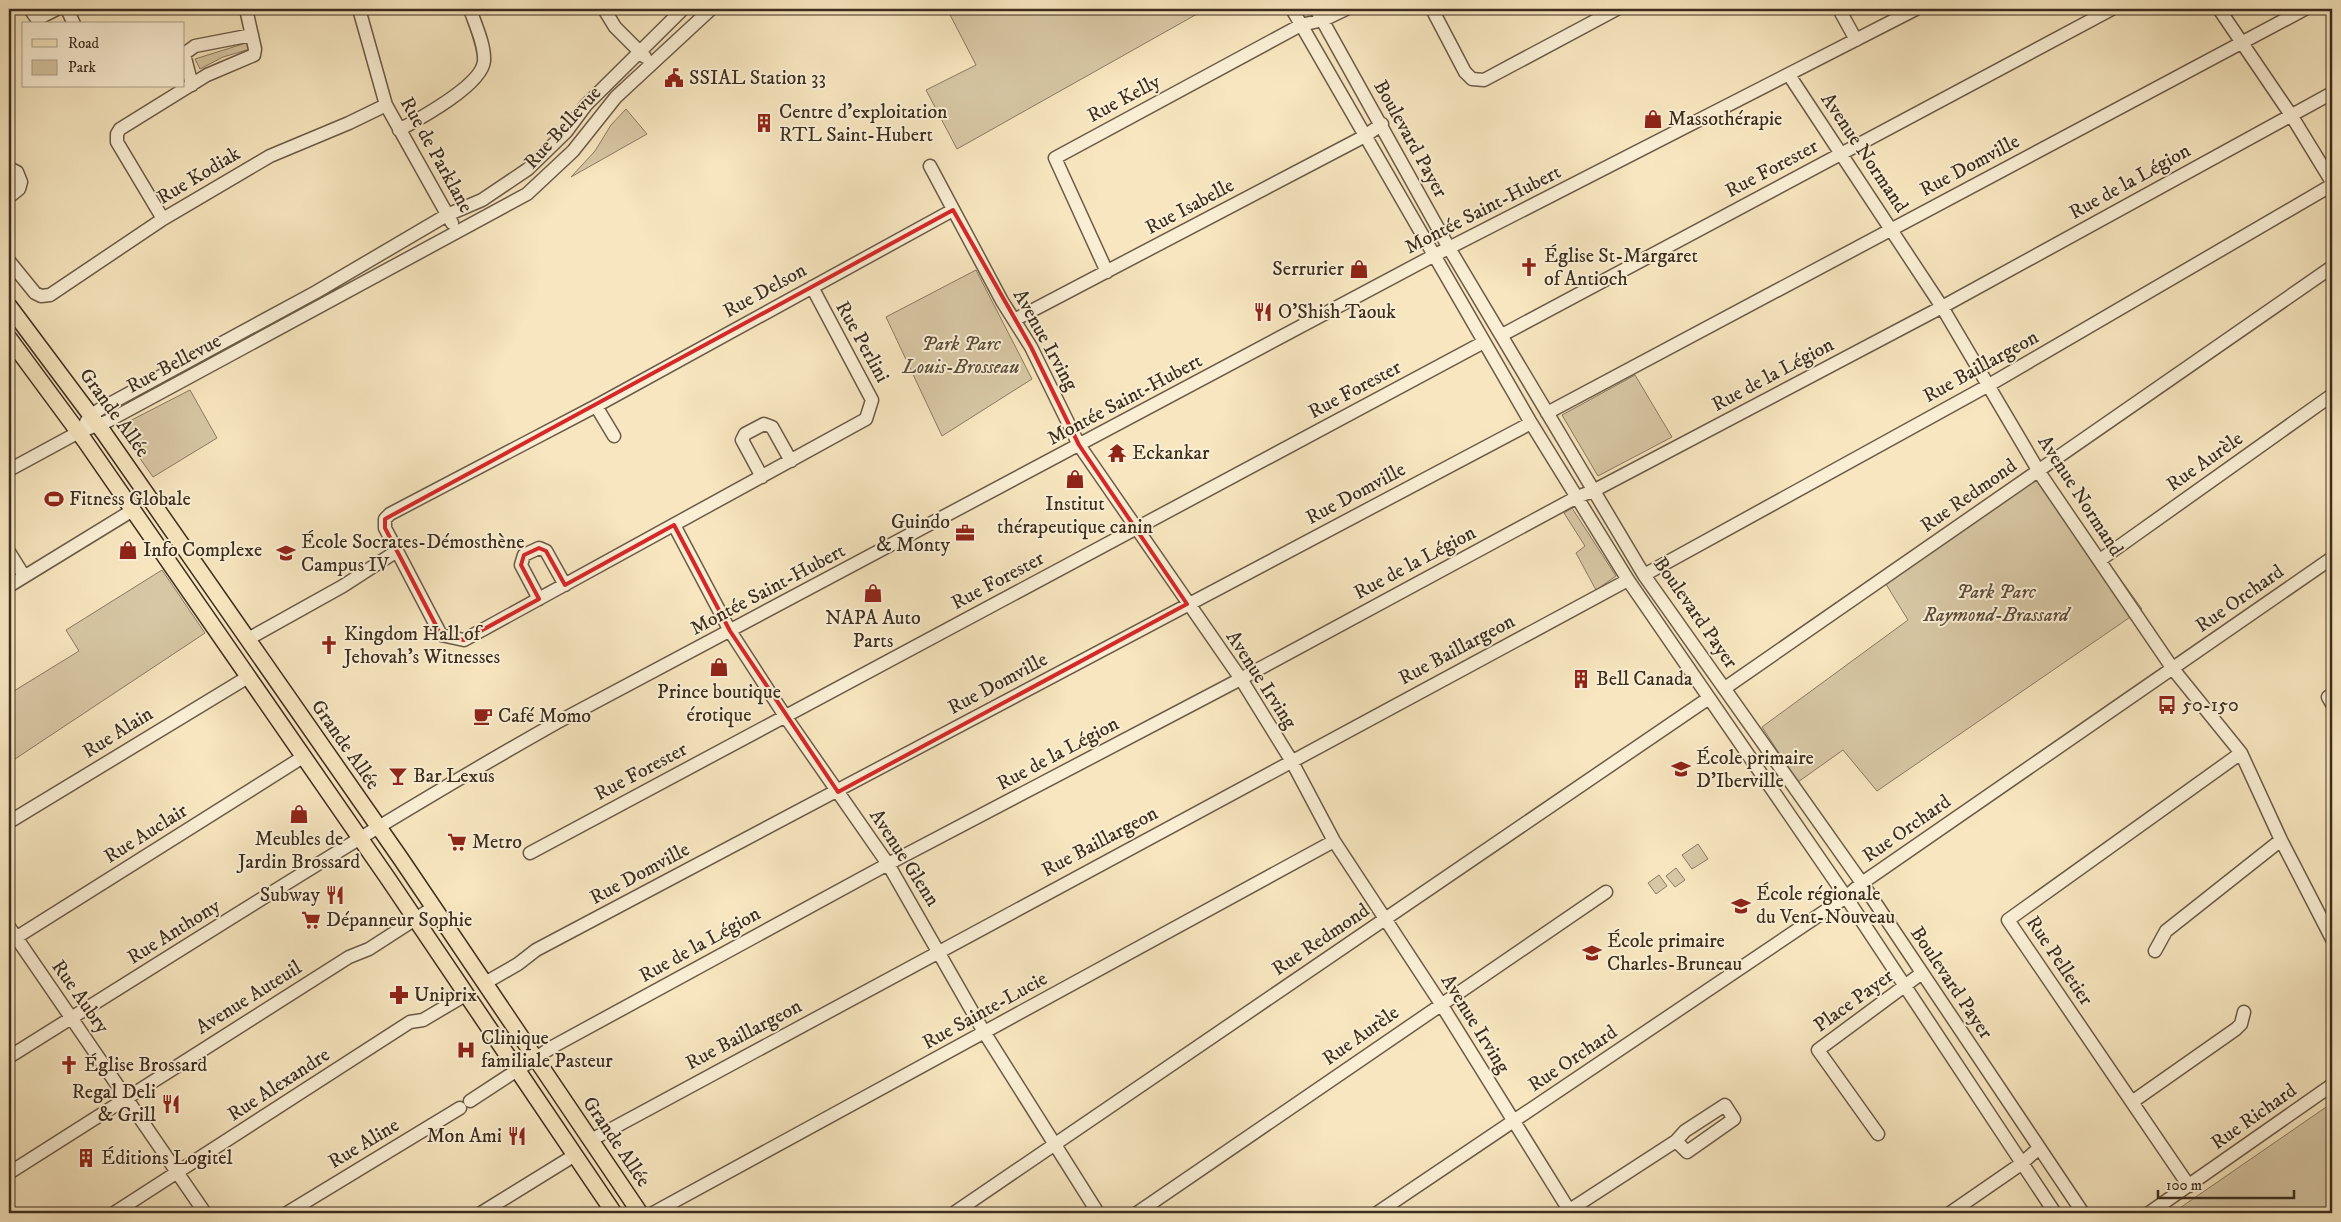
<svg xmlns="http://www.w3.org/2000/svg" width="2341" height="1222" viewBox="0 0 2341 1222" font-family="'IM FELL DW Pica',serif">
<rect width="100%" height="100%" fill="#f7e6bf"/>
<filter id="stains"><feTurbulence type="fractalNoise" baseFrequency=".004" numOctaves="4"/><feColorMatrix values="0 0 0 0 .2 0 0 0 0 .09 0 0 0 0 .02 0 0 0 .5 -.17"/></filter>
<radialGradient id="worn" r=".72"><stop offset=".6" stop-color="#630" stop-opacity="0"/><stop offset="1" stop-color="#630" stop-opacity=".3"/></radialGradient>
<path fill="#d7c7a4" stroke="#8a7a62" d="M947,9H1206L957,149L926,90L976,65Z
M246,43L250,49L223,57L200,69L195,59Z
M626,109L647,134L571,177L595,151L611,125Z
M976,270L1032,379L942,436L886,317Z
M1635,375L1672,437L1598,476L1562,415Z
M190,390L217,438L153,477L118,427Z
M2040,468L2142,609L1877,791L1843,750L1798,782L1762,727L1908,620L1881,576Z
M1572,508L1616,576L1596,590L1576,553L1585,546L1564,513Z
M162,570L205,633L9,763V694L79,651L66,630Z
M1698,844L1708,859L1692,869L1682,855Z
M1676,868L1685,880L1675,887L1666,876Z
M1659,875L1667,886L1656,894L1648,883Z
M2332,1103V1213H2175L2174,1212Z"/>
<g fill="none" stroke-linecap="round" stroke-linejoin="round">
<g stroke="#6b5b47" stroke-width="15">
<path id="minor" d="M30,9L37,19L57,9
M67,9L74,24
M359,9L386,105L452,223
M604,9L615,27L645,57
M1292,9L1531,423L1628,580L1846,897L2055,1213
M1316,9L1449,248L1644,575L1862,883L2083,1213
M1432,9L1465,72L1472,79L1484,80L1617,9
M1839,9L1856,40
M2219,9L2291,115L2332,182
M184,54L195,46L252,35
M184,54L192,85
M1789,75L1942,307L2041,475L2173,669L2241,753L2281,840L2332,939
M399,130C419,119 482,85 484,61C485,45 475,24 470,9
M930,166L1002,301L1031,347L1079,445L1241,679L1291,760L1334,841L1441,1004L1569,1210
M9,168L17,172L21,182L19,189L9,197
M163,219L117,142V134L120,129L207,75L254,55L255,49L246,9
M9,261L35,293L41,296L50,295L163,219L270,156L349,123L386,105
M1107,272L1055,158L1301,25L1323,20L1346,9
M812,287L872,400L866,419L464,640L441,635L385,528V519L390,514L596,406L953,210
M1014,320L1365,136L1382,124
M1502,335L2112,9
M596,406L614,436
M1547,413L2305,9
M86,422L91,415L102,408L316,292L447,215L482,200L528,169L566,132L586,105L683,9
M9,470L79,432L108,421L527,194L573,151L616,97L711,9
M762,477L742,440L745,434L764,424L772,427L791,461
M674,525L730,631L785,716L888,864L984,1032L1098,1213
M9,552L24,576
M2100,560L2332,395
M1644,575L1989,385L2332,185
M9,586L133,510
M539,599L521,565L524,555L539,548L546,551L565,585
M248,639L343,586L397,551
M1725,688L2332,267
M2332,694L2328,697L2332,704
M9,822L248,677
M530,853L1484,342
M9,927L205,1213
M9,942L303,757
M2155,951L2166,931L2281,840
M485,983L518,964L536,950L1531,423
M9,1057C190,944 370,828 556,723L1433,256L1916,9
M470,1101L554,1046L888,864L1233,683L1577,497L1593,491L1942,307L2332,93
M2132,1102L2236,1029L2241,1024L2244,1012
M1878,1134L1818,1050L1922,973
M591,1140L1628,580
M9,1173L349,957L369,949L434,907
M2189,1186L2008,920L2241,753
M114,1213L410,1022L423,1020L467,994
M287,1213L460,1108
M481,1213L575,1155
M653,1213L1334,841
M954,1213L1709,698
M1137,1213L1606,892
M1377,1213L1846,897L1862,883L2332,558
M1565,1213L1676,1141L1685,1131L1725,1105L1734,1119L1687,1152L1676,1141
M1950,1213L2021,1164L2039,1148
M2149,1213L2332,1085"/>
</g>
<g stroke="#3c2d1f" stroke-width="18">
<path id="major" d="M9,306L104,433L401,859L640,1213
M9,338L85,441L389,880L614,1213"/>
</g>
<use href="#minor" stroke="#faefd5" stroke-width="12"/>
<use href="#major" stroke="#f7e6bf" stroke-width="15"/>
</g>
<path fill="none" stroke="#d62828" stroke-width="4" stroke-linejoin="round" d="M953,210L1031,347L1079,445L1187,604L838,792L730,631L674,525L565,585L546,551L539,548L524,555L521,565L539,599L464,640L441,635L385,528V519Z"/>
<defs>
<g id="civic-bare" transform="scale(1.5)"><path d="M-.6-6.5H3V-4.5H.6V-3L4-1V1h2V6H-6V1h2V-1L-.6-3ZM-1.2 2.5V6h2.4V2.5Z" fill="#8f2418" stroke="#faefd5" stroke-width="2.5" paint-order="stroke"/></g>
<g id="shop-bare" transform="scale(1.5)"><path d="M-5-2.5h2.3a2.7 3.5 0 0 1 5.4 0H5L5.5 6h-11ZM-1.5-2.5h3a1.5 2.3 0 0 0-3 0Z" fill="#8f2418" stroke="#faefd5" stroke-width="2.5" paint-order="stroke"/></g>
<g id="building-bare" transform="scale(1.5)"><path d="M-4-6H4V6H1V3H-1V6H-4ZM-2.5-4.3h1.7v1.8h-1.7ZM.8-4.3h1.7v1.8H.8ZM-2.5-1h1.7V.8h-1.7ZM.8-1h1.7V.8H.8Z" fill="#8f2418" stroke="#faefd5" stroke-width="2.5" paint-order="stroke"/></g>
<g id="church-bare" transform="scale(1.5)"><path d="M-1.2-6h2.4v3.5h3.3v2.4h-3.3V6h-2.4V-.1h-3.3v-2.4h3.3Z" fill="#8f2418" stroke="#faefd5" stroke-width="2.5" paint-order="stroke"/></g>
<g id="restaurant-bare" transform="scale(1.5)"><path d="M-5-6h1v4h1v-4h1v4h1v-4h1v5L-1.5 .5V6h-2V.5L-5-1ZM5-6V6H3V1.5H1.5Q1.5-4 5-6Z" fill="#8f2418" stroke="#faefd5" stroke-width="2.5" paint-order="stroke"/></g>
<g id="temple-bare" transform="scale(1.5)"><path d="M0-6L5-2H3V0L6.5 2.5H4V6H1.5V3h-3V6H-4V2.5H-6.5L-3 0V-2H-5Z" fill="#8f2418" stroke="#faefd5" stroke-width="2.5" paint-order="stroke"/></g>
<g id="stadium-bare" transform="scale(1.5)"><path d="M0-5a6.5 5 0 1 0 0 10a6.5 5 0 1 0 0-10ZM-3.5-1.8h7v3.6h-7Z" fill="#8f2418" stroke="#faefd5" stroke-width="2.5" paint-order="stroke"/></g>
<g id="office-bare" transform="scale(1.5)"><path d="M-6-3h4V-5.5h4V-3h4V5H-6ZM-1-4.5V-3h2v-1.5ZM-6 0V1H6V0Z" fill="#8f2418" stroke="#faefd5" stroke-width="2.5" paint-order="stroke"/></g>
<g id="school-bare" transform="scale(1.5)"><path d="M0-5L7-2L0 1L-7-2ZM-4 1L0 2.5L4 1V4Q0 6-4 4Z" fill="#8f2418" stroke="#faefd5" stroke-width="2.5" paint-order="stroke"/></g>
<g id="bus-bare" transform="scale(1.5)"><path d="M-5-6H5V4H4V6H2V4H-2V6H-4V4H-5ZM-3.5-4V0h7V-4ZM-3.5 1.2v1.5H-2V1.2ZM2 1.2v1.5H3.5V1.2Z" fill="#8f2418" stroke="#faefd5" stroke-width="2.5" paint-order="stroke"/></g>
<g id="cafe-bare" transform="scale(1.5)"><path d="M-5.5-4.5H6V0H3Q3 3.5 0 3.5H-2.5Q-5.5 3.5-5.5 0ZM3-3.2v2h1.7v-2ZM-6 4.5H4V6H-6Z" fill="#8f2418" stroke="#faefd5" stroke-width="2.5" paint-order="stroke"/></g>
<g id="bar-bare" transform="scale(1.5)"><path d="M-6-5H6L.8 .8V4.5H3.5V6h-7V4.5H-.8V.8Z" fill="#8f2418" stroke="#faefd5" stroke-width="2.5" paint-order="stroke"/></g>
<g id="supermarket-bare" transform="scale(1.5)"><path d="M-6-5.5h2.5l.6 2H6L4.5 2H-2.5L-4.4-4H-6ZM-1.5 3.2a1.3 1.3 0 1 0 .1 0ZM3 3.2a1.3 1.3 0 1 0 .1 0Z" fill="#8f2418" stroke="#faefd5" stroke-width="2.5" paint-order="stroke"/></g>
<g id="pharmacy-bare" transform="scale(1.5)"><path d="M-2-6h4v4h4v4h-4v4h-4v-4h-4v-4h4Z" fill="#8f2418" stroke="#faefd5" stroke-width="2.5" paint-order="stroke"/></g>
<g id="hospital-bare" transform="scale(1.5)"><path d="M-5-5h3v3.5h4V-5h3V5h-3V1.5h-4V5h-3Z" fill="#8f2418" stroke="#faefd5" stroke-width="2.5" paint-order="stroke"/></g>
</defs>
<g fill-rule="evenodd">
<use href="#civic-bare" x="674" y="78"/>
<use href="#shop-bare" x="1653" y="119"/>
<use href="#building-bare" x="764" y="123"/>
<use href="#church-bare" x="1529" y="267"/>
<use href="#shop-bare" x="1359" y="269"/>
<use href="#restaurant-bare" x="1263" y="312"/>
<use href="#temple-bare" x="1117" y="453"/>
<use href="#shop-bare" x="1075" y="479"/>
<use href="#stadium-bare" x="54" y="499"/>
<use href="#office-bare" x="965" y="533"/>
<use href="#shop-bare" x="128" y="550"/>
<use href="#school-bare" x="286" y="553"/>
<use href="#shop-bare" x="873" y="593"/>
<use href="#church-bare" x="329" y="645"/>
<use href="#shop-bare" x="719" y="667"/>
<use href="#building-bare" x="1581" y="679"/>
<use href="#bus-bare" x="2167" y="705"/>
<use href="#cafe-bare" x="483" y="716"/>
<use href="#school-bare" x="1681" y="769"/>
<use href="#bar-bare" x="398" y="776"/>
<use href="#shop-bare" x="299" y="814"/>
<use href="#supermarket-bare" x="457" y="842"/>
<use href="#restaurant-bare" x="335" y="895"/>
<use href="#school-bare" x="1741" y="906"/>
<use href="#supermarket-bare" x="311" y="920"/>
<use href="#school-bare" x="1592" y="953"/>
<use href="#pharmacy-bare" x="399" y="995"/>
<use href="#hospital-bare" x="466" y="1050"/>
<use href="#church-bare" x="69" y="1065"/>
<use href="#restaurant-bare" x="171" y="1104"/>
<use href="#restaurant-bare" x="517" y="1136"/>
<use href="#building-bare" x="86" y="1158"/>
</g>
<g text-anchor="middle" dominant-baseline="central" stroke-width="4" stroke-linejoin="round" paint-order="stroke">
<g font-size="20" fill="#3c2d1f" stroke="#faefd5" text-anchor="start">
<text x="689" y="78">SSIAL Station 33</text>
<text x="779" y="112">Centre d'exploitation<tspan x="779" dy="23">RTL Saint-Hubert</tspan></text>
<text x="1668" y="119">Massothérapie</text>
<text x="1544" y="256">Église St-Margaret<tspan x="1544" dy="23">of Antioch</tspan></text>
<text x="1344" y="269" text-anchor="end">Serrurier</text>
<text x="1278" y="312">O'Shish Taouk</text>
<text x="1132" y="453">Eckankar</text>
<text x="69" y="499">Fitness Globale</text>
<text x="1075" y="504" text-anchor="middle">Institut<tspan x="1075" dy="23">thérapeutique canin</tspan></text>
<text x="950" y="522" text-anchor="end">Guindo<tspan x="950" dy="23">&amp; Monty</tspan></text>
<text x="301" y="542">École Socrates-Démosthène<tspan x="301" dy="23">Campus IV</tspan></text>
<text x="143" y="550">Info Complexe</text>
<text x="873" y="618" text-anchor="middle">NAPA Auto<tspan x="873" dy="23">Parts</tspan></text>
<text x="344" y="634">Kingdom Hall of<tspan x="344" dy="23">Jehovah's Witnesses</tspan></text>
<text x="1596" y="679">Bell Canada</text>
<text x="719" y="692" text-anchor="middle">Prince boutique<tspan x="719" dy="23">érotique</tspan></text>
<text x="2182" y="705">50-150</text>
<text x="498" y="716">Café Momo</text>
<text x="1696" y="758">École primaire<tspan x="1696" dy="23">D'Iberville</tspan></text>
<text x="413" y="776">Bar Lexus</text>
<text x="299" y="839" text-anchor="middle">Meubles de<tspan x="299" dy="23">Jardin Brossard</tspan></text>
<text x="472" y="842">Metro</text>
<text x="1756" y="894">École régionale<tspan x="1756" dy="23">du Vent-Nouveau</tspan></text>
<text x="320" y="895" text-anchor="end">Subway</text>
<text x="326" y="920">Dépanneur Sophie</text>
<text x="1607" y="941">École primaire<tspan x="1607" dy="23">Charles-Bruneau</tspan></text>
<text x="414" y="995">Uniprix</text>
<text x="481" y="1038">Clinique<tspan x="481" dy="23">familiale Pasteur</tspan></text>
<text x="84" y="1065">Église Brossard</text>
<text x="156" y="1092" text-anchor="end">Regal Deli<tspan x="156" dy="23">&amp; Grill</tspan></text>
<text x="502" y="1136" text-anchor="end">Mon Ami</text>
<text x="101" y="1158">Éditions Logitel</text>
</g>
<g font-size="20" fill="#3c2d1f" stroke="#faefd5">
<text transform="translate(1124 99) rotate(-28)">Rue Kelly</text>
<text transform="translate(563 128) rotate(-48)">Rue Bellevue</text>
<text transform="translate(1410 139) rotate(61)">Boulevard Payer</text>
<text transform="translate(1864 153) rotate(56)">Avenue Normand</text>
<text transform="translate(436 155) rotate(61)">Rue de Parklane</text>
<text transform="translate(1970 166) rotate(-28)">Rue Domville</text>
<text transform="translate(1772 169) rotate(-28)">Rue Forester</text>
<text transform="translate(199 176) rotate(-31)">Rue Kodiak</text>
<text transform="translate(2130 182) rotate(-29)">Rue de la Légion</text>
<text transform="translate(1190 207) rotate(-28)">Rue Isabelle</text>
<text transform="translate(1483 210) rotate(-27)">Montée Saint-Hubert</text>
<text transform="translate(765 291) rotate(-29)">Rue Delson</text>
<text transform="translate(1045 340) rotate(61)">Avenue Irving</text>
<text transform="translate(862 342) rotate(61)">Rue Perlini</text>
<text transform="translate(174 364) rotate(-28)">Rue Bellevue</text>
<text transform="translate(1981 367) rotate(-29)">Rue Baillargeon</text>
<text transform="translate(1773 375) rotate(-28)">Rue de la Légion</text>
<text transform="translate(1355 390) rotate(-28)">Rue Forester</text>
<text transform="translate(1125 400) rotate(-28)">Montée Saint-Hubert</text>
<text transform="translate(114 413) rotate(54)">Grande Allée</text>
<text transform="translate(2205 462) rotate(-35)">Rue Aurèle</text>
<text transform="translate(1356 494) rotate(-28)">Rue Domville</text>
<text transform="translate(1969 496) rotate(-35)">Rue Redmond</text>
<text transform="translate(2080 496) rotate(57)">Avenue Normand</text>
<text transform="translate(1415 563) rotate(-28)">Rue de la Légion</text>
<text transform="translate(998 581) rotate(-28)">Rue Forester</text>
<text transform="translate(768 590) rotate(-28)">Montée Saint-Hubert</text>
<text transform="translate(2240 599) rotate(-35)">Rue Orchard</text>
<text transform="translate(1695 613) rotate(55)">Boulevard Payer</text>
<text transform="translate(1457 650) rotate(-28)">Rue Baillargeon</text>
<text transform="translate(1261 680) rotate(57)">Avenue Irving</text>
<text transform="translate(998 684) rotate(-28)">Rue Domville</text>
<text transform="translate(118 733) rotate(-32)">Rue Alain</text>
<text transform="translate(345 745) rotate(55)">Grande Allée</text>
<text transform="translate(1058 754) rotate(-28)">Rue de la Légion</text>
<text transform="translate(641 772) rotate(-28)">Rue Forester</text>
<text transform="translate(1907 829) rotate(-35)">Rue Orchard</text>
<text transform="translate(146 834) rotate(-32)">Rue Auclair</text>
<text transform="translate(1100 842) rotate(-28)">Rue Baillargeon</text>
<text transform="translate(904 858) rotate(57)">Avenue Glenn</text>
<text transform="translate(640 874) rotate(-28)">Rue Domville</text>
<text transform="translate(174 932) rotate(-32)">Rue Anthony</text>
<text transform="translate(1321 940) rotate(-34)">Rue Redmond</text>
<text transform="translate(700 945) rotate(-29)">Rue de la Légion</text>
<text transform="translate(2059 961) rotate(56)">Rue Pelletier</text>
<text transform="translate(1951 983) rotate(56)">Boulevard Payer</text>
<text transform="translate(80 997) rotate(55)">Rue Aubry</text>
<text transform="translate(249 998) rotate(-32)">Avenue Auteuil</text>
<text transform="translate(1854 1001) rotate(-36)">Place Payer</text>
<text transform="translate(985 1011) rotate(-29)">Rue Sainte-Lucie</text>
<text transform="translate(1475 1024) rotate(58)">Avenue Irving</text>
<text transform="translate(744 1035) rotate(-28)">Rue Baillargeon</text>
<text transform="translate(1361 1036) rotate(-35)">Rue Aurèle</text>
<text transform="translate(1573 1059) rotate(-34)">Rue Orchard</text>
<text transform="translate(279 1085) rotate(-33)">Rue Alexandre</text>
<text transform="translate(2254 1117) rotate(-35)">Rue Richard</text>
<text transform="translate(616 1142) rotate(56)">Grande Allée</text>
<text transform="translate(364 1144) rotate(-31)">Rue Aline</text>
</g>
<g font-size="20" font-style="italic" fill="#5b4c3a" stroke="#faefd5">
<text x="961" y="344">Park Parc<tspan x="961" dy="23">Louis-Brosseau</tspan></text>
<text x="1996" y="592">Park Parc<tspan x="1996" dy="23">Raymond-Brassard</tspan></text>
</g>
</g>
<rect width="2341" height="1222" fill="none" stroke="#f7e6bf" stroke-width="30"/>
<rect x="10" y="10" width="2321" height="1202" fill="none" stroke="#3c2d1f" stroke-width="2.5"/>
<rect x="15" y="15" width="2311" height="1192" fill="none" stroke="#3c2d1f"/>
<rect x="22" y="22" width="162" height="65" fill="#faefd5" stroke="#aea18c"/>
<rect x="32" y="39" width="25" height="8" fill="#f7e6bf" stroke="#aea18c"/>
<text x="68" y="48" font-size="15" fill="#3c2d1f">Road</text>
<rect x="32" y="60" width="25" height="15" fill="#d7c7a4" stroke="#aea18c"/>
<text x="68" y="72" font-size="15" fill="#3c2d1f">Park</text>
<path d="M2158 1190v8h136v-8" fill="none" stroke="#3c2d1f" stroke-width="2.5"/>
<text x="2166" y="1190" font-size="15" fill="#3c2d1f" stroke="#faefd5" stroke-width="4" paint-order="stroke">100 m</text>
<rect width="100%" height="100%" filter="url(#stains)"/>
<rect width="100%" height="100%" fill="url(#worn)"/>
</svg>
